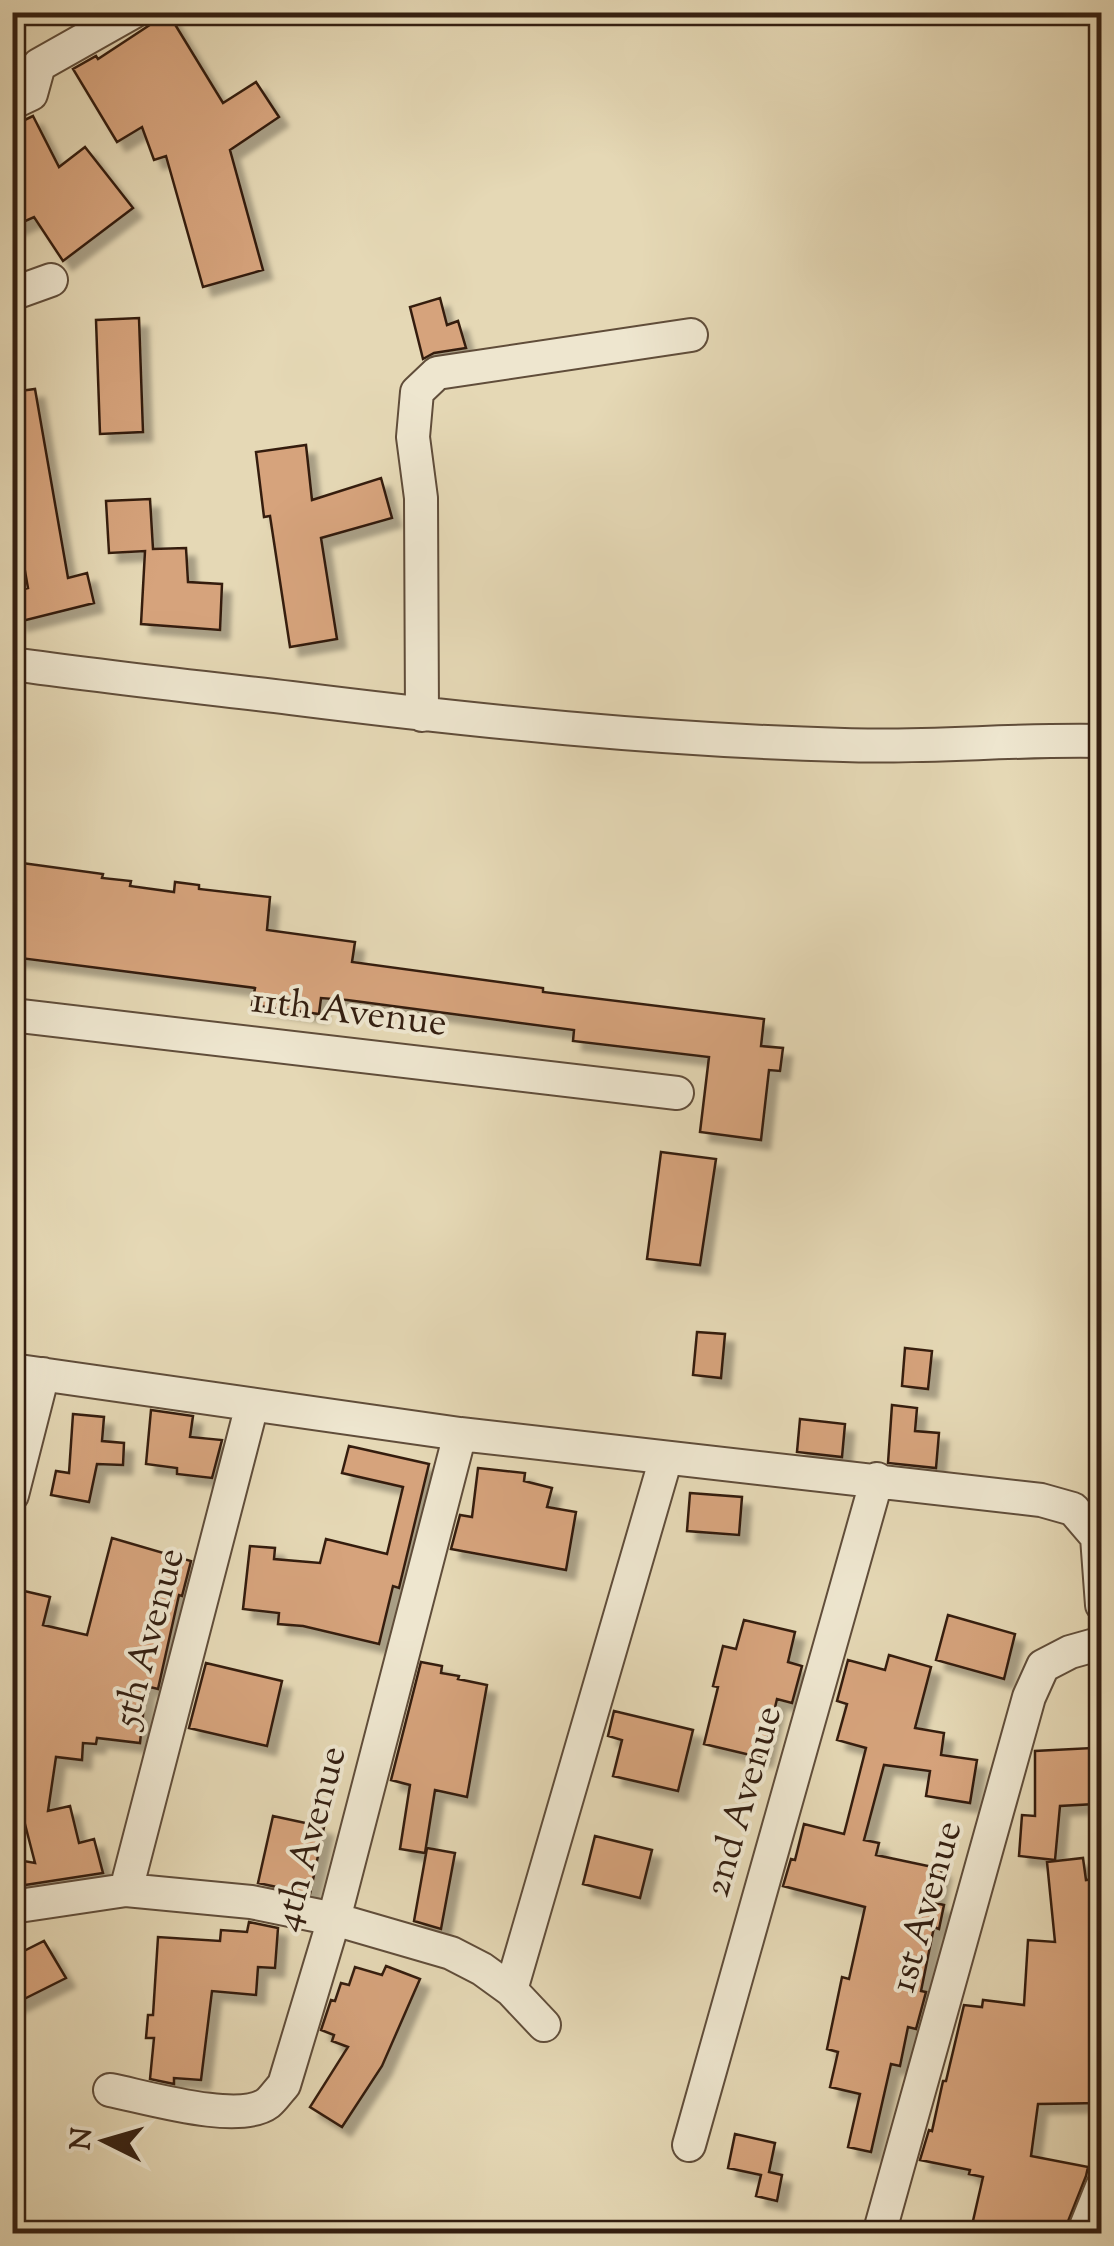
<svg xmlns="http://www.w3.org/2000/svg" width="1114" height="2246" viewBox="0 0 1114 2246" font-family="'Sorts Mill Goudy',serif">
<defs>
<filter id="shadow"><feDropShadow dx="9" dy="9" stdDeviation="2.5" flood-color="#0004"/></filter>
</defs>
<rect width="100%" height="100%" fill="#e5d8b5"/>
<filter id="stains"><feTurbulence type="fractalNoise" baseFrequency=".002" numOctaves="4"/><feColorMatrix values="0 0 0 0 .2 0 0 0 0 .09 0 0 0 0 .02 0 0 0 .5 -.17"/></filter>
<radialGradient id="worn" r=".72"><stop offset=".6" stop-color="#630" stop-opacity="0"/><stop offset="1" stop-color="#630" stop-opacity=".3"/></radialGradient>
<path fill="#d6a37c" stroke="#341f11" stroke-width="2.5" filter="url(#shadow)" d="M168,13L223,103L256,82L279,117L230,150L263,270L203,287L166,156L154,160L142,127L117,142L73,69L96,56L98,59Z
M33,116L59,167L85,147L133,208L63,261L34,217L12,227V126Z
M440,298L447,325L458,321L466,348L434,353L423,359L410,307Z
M139,318L143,432L100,434L96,320Z
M35,389L68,578L87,573L94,603L18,622L12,592L28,588L12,497V392Z
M306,445L312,500L381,478L392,518L321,538L337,639L290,647L270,516L264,517L256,452Z
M150,499L153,549L186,548L188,582L222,584L220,630L141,624L145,551L109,553L106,501Z
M22,863L103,874L102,878L131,881L130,886L174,892L175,882L199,885V889L270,897L267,930L355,942L352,962L543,988V992L764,1019L761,1046L783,1048L780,1071L769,1070L761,1140L700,1132L709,1057L573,1041L574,1030L347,1000L321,998L319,1014L252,1005L255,988L12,957V883L19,884Z
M661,1152L716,1159L700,1265L647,1259Z
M697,1332L725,1334L721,1378L693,1375Z
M905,1348L932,1351L928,1389L902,1386Z
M892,1405L917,1408L915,1431L939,1433L936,1468L888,1463Z
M151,1410L193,1416L190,1437L222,1440L212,1478L177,1474V1468L146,1464Z
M73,1414L104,1417L102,1441L124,1443L123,1465L97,1464L89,1502L51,1495L56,1471L69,1473Z
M800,1419L845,1424L842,1457L797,1452Z
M349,1446L429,1464L399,1588L393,1586L379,1644L303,1626L278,1624L279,1613L243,1609L250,1546L275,1548L274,1559L320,1563L326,1539L387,1554L403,1487L342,1473Z
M478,1468L525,1473L524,1481L552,1488L547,1507L576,1512L566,1570L451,1549L460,1515L472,1517Z
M690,1493L742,1497L739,1535L687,1531Z
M112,1538L191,1561L182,1596L179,1595L158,1689L146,1686L140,1743L97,1738L96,1744L83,1743L82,1760L56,1757L48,1811L70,1806L79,1843L94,1839L103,1873L12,1887V1859L35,1863L20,1805L12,1804V1620L20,1590L50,1597L43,1625L87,1635Z
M948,1615L1015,1634L1004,1679L936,1660Z
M744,1620L795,1632L788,1662L802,1666L792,1703L777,1699L763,1758L704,1744L718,1687L713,1686L723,1646L736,1649Z
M889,1655L931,1667L915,1728L944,1733L941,1755L977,1760L970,1803L926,1796L930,1771L884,1765L864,1840L879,1843L876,1855L942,1869L935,1903L944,1905L939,1929L934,1927L921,1991L926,1992L916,2029L908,2027L900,2066L891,2064L871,2152L848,2147L860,2094L830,2087L838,2052L827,2049L842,1977L849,1979L865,1907L783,1886L791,1859L795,1860L804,1824L844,1834L866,1748L837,1740L847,1704L837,1701L848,1660L885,1670Z
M421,1662L442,1666L441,1673L459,1676L458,1679L487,1685L467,1797L435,1790L425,1853L400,1849L410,1785L391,1780Z
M206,1663L282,1681L267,1746L189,1728Z
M614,1711L693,1730L678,1791L613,1776L622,1740L608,1736Z
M1092,1748L1095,1804L1060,1806L1055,1860L1019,1856L1022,1815L1035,1816V1751Z
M273,1816L324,1827L310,1894L258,1883Z
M595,1836L652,1850L640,1898L583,1884Z
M427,1848L455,1853L441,1929L414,1921Z
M1083,1858L1086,1880L1102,1878V2103L1038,2104L1031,2156L1088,2167L1086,2176L1063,2234H970L983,2177L969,2174L970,2170L920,2160L929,2130L932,2131L943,2081H946L964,2005L982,2007L983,2000L1024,2005L1028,1940L1055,1942L1047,1862Z
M249,1922L278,1928L275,1968L258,1967L256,1995L212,1991L201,2080L174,2078V2084L150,2079L154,2038H146L148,2015H153L158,1937L220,1941L221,1930L247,1932Z
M44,1941L66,1978L12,2005V1957Z
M386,1966L420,1979L382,2066L342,2127L310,2107L348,2047L332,2041L334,2035L321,2030L331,2000L335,2001L341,1983L349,1985L355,1967L382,1975Z
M735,2134L775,2143L769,2172L782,2175L777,2201L756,2196L761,2175L728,2168Z"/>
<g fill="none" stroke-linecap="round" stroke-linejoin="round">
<g stroke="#604d3a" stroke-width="36">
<path id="street" d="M12,103L31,94L39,65L133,12
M12,294L51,280
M12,664C105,677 198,687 291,698C474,721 659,740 844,745C930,748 1015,739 1102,741
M422,715L421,498L413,437L417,392L437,373L691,335
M12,1015L677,1093
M12,1370L460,1434L1041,1500L1073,1509L1097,1537L1102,1605
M12,1495L43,1374
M126,1890L252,1405
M12,1907L126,1890L251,1902L334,1919L451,1953L482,1969L511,1990L544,2025
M511,1990L666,1458
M110,2090C146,2097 239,2125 268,2103C274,2098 279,2090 284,2085L334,1919L460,1434
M689,2145L877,1479
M879,2234L1029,1697L1043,1666L1070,1652L1102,1643
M1083,2234L1102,2187"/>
</g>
<use href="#street" stroke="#eee6cf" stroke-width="32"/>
</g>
<g text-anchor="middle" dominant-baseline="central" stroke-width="8" stroke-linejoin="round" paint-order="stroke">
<g font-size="38" fill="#341f11" stroke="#eee6cf">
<text transform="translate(349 1014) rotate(7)">11th Avenue</text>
<text transform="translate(151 1638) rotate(-75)">5th Avenue</text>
<text transform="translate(745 1802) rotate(-74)">2nd Avenue</text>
<text transform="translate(312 1839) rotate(-75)">4th Avenue</text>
<text transform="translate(928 1907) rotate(-74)">1st Avenue</text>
</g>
</g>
<rect width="1114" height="2246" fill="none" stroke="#e5d8b5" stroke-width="50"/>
<rect x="15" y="15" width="1084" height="2216" fill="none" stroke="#341f11" stroke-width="5"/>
<rect x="25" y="25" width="1064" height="2196" fill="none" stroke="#341f11" stroke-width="2.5"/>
<g transform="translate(105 2141) rotate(275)" stroke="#eee6cf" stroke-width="8" paint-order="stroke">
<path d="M0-8L18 38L0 25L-18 38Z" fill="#341f11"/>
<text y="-15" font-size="28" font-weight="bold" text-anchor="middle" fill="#341f11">N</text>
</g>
<rect width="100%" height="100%" filter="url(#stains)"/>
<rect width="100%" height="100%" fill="url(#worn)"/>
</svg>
